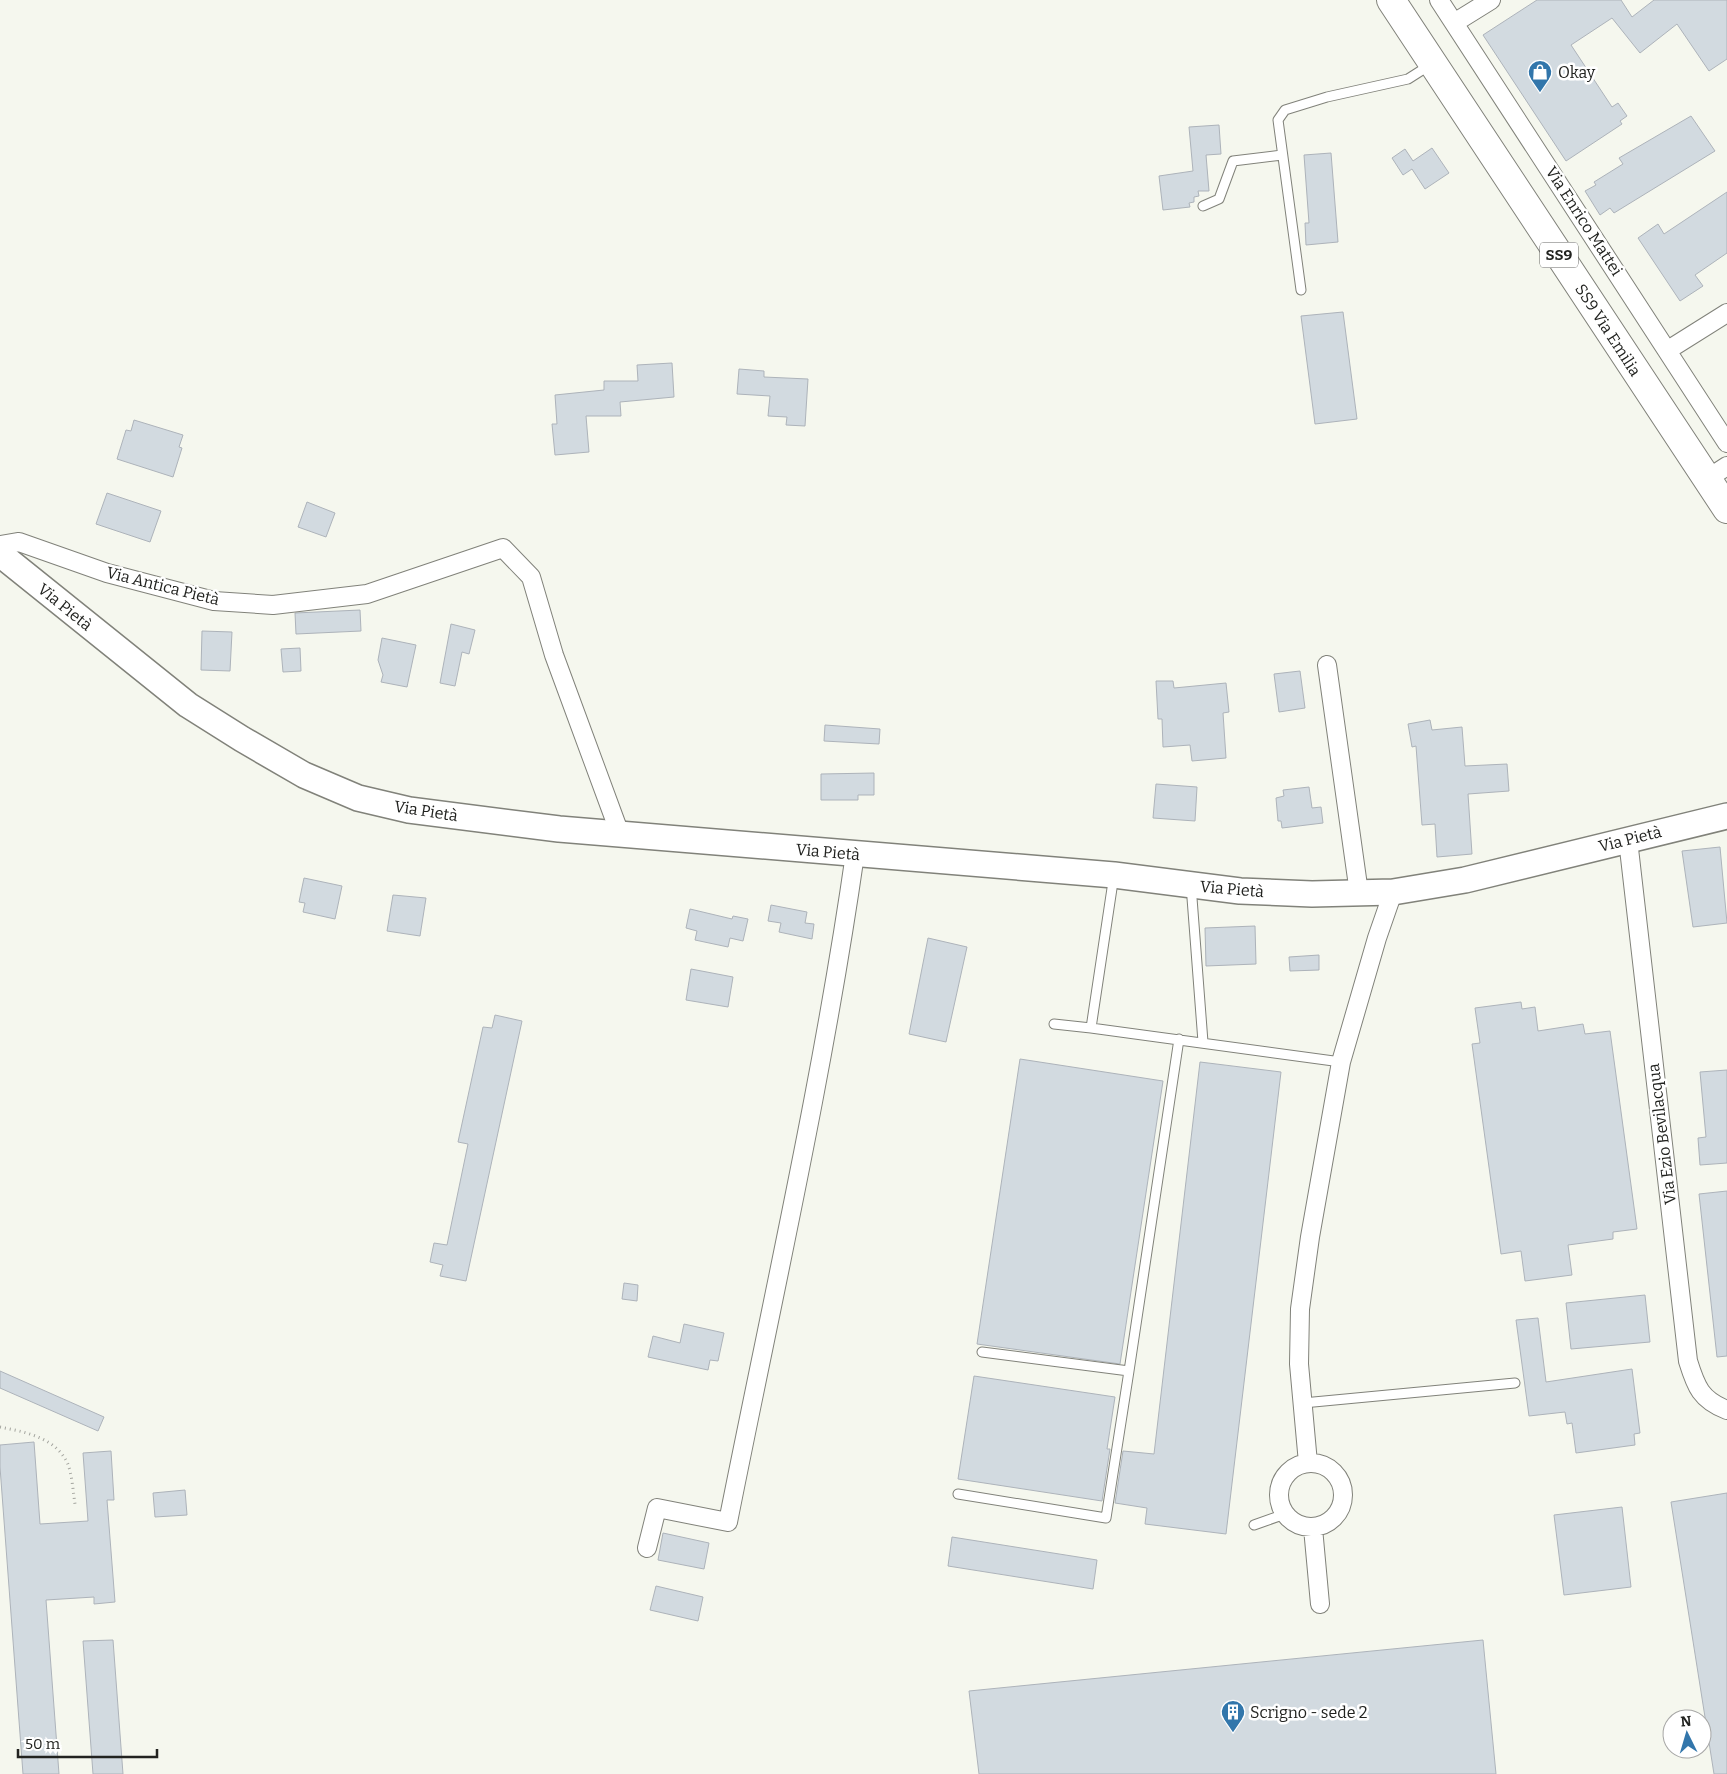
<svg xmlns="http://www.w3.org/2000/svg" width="1727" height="1774" viewBox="0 0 1727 1774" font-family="Bitter,serif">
<rect width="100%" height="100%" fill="#f5f7ee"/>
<path fill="#d2dae0" stroke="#adb3ba" d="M1537,0H1621L1632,17L1654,0H1727V59L1709,71L1677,24L1640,53L1612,18L1571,45L1612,107L1618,103L1627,116L1620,121L1622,124L1566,161L1483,35Z
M1691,116L1715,151L1614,213L1610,208L1600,215L1585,191L1596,185L1594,182L1623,164L1619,158Z
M1219,125L1221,154L1206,155L1209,191H1198L1199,196L1194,197V202L1189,203L1190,207L1163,210L1159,176L1193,171L1189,127Z
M1432,148L1449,173L1425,189L1412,169L1403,175L1392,158L1405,149L1413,161Z
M1331,153L1338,242L1306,245L1305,223H1309L1304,155Z
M1727,192V253L1695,275L1703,286L1680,301L1638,238L1658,224L1664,234Z
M1343,312L1357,419L1315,424L1301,316Z
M672,363L674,397L620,402L621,416H586L589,452L555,455L552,424H557L555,395L604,390V381H638L637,365Z
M739,369L764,371V377L808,379L805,426L786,425L787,417L768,416L770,396L737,394Z
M134,420L183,435L179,447L182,448L173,477L117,459L126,430L131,431Z
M107,493L161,511L150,542L96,524Z
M307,502L335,513L326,537L298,527Z
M360,610L361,631L296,634L295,613Z
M451,624L475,630L469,654L462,652L455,686L440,683Z
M202,631L232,632L230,671L201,670Z
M382,638L416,645L407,687L381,682L383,675L378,660Z
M300,648L301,671L283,672L281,649Z
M1300,671L1305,708L1279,712L1274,674Z
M1156,681H1173L1174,688L1226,683L1229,712L1223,713L1226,758L1192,761L1190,745L1163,747L1162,719H1158Z
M1430,720L1432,730L1462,727L1465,766L1507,764L1509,791L1468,794L1472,854L1437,857L1435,824L1422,825L1416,746L1412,747L1408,724Z
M825,725L880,729L879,744L824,741Z
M874,773V795H858V800H821V774Z
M1156,784L1197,787L1195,821L1153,818Z
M1309,787L1312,808L1321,807L1323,823L1282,828L1281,821H1278L1276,798L1284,796L1283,790Z
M1720,847L1727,923L1693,927L1682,851Z
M304,878L342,886L335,919L303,912L305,903L299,902Z
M393,895L426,898L420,936L387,931Z
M771,905L807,912L805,923L814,924L812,939L779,932L781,923L768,921Z
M690,909L732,919L733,916L748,919L743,941L730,938L728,947L695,940L697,931L686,928Z
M1255,926L1256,964L1206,966L1205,928Z
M928,938L967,947L946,1042L909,1034Z
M1319,955V970L1290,971L1289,957Z
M691,969L733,977L728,1007L686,1000Z
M1521,1002L1522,1009L1535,1007L1538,1031L1583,1024L1585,1034L1610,1031L1637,1229L1613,1232V1239L1568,1245L1572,1275L1525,1281L1521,1251L1501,1254L1472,1044L1480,1043L1475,1008Z
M495,1015L522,1021L466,1281L440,1276L443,1265L430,1262L434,1243L447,1245L468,1144L458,1142L483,1027L492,1028Z
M1020,1059L1163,1081L1120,1364L977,1344Z
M1200,1062L1281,1072L1226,1534L1145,1524L1147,1508L1115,1503L1123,1451L1154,1454Z
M1727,1070V1163L1700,1165L1698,1138L1706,1137L1700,1072Z
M1727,1191V1356L1717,1357L1699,1194Z
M624,1283L638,1285L637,1301L622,1299Z
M1645,1295L1650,1342L1571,1349L1566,1303Z
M1538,1318L1546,1382L1632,1369L1640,1433L1634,1434L1635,1445L1576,1453L1572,1423L1567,1424L1565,1412L1529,1416L1516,1320Z
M684,1324L724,1333L718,1361L710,1360L708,1370L648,1357L653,1336L680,1343Z
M0,1371L104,1417L98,1431L0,1388Z
M974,1376L1115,1397L1107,1449H1110L1102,1501L958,1479Z
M34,1442L40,1524L88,1521L83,1453L111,1451L114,1500H107L115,1602L94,1604V1597L46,1600L59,1774H23L0,1467V1445Z
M185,1490L187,1515L155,1517L153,1493Z
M1727,1493V1774H1714L1671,1502Z
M1622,1507L1631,1587L1564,1595L1554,1515Z
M663,1533L709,1543L704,1569L658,1560Z
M952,1537L1097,1560L1093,1589L948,1566Z
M656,1586L703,1597L698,1621L650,1610Z
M113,1640L123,1774H93L83,1641Z
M1483,1640L1496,1774H979L969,1691Z"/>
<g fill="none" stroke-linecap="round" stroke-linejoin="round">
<g stroke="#81827a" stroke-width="11">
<path id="lane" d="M1203,206L1219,199L1233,161L1282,155
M1301,290L1278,120L1285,110L1327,97L1408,79L1430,65
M1114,875L1091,1028L1341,1062
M1191,885L1203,1042
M1054,1024L1091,1028
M982,1352L1129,1371L1179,1039
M1303,1403L1515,1383
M958,1494L1106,1518L1129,1371
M1254,1525L1285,1514"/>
</g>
<g stroke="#81827a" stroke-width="20">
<path id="street" d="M1439,0L1727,443
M1454,23L1491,0
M1668,350L1727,313
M1707,479L1727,466
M0,545L19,542L107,573L214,601L273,605L367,594L503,548L531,577L554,655L620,834
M1327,665L1359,893
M1628,840L1688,1361C1696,1387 1701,1400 1727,1410
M1279 1495a32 32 0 1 1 64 0a32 32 0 1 1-64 0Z
M1308,1463L1299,1364L1300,1309L1310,1237L1341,1062L1377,938L1393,892
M1313,1528L1320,1604
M647,1548L657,1508L728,1522C772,1300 823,1078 855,854"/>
</g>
<g stroke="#81827a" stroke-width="28">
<path id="secondary" d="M0,554L188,705L242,739L304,775L358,798L409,810L559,829L1114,875L1240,891L1312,894L1393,892L1465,880L1727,816"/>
</g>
<g stroke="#81827a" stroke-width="30">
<path id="primary" d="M1391,0L1727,509"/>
</g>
<path stroke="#a4a59f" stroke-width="3" stroke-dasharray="1 4" stroke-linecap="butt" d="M0,1427C25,1432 54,1437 67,1462C72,1473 73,1491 75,1504"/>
<use href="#lane" stroke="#fff" stroke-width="9"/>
<use href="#street" stroke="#fff" stroke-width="18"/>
<use href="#secondary" stroke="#fff" stroke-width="25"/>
<use href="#primary" stroke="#fff" stroke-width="28"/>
</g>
<defs>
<g id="shop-pin" transform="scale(1.25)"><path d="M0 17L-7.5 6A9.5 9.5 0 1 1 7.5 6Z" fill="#3276ab" stroke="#fff"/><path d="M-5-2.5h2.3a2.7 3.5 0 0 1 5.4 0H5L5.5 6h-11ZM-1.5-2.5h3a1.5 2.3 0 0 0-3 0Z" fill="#fff"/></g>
<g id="building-pin" transform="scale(1.25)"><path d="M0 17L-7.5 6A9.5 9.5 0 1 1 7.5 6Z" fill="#3276ab" stroke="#fff"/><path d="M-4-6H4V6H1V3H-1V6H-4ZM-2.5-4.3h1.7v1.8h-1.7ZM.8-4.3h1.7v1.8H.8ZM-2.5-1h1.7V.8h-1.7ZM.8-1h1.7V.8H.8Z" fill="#fff"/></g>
</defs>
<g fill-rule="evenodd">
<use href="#shop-pin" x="1540" y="72"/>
<use href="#building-pin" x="1233" y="1712"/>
</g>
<g text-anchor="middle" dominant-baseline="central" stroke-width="5" stroke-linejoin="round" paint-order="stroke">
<rect fill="#fff" stroke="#646563" stroke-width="1" x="1540" y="242.5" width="38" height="25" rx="4"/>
<g font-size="15" font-weight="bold" fill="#222320">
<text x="1559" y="255">SS9</text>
</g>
<g font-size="16" fill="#222320" stroke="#fff" text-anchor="start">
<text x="1558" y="72">Okay</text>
<text x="1250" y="1712">Scrigno - sede 2</text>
</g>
<g font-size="16" fill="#222320" stroke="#fff">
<text transform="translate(1584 221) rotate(57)">Via Enrico Mattei</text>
<text transform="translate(1608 330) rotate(57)">SS9 Via Emilia</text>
<text transform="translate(163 586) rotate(14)">Via Antica Pietà</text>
<text transform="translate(65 607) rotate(39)">Via Pietà</text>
<text transform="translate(426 811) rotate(9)">Via Pietà</text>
<text transform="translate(1630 839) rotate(-14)">Via Pietà</text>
<text transform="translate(828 852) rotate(5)">Via Pietà</text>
<text transform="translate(1232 889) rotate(5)">Via Pietà</text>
<text transform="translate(1662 1134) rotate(-97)">Via Ezio Bevilacqua</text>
</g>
</g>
<g transform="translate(1687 1734) rotate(355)"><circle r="24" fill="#ffffff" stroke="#a7a7a6"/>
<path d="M0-4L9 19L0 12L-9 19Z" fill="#3276ab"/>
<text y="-8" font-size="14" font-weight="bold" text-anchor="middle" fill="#222320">N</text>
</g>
<path d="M18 1749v8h139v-8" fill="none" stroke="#222320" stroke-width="2.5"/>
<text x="25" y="1749" font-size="15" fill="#222320" stroke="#ffffff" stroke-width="4" paint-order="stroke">50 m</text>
</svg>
